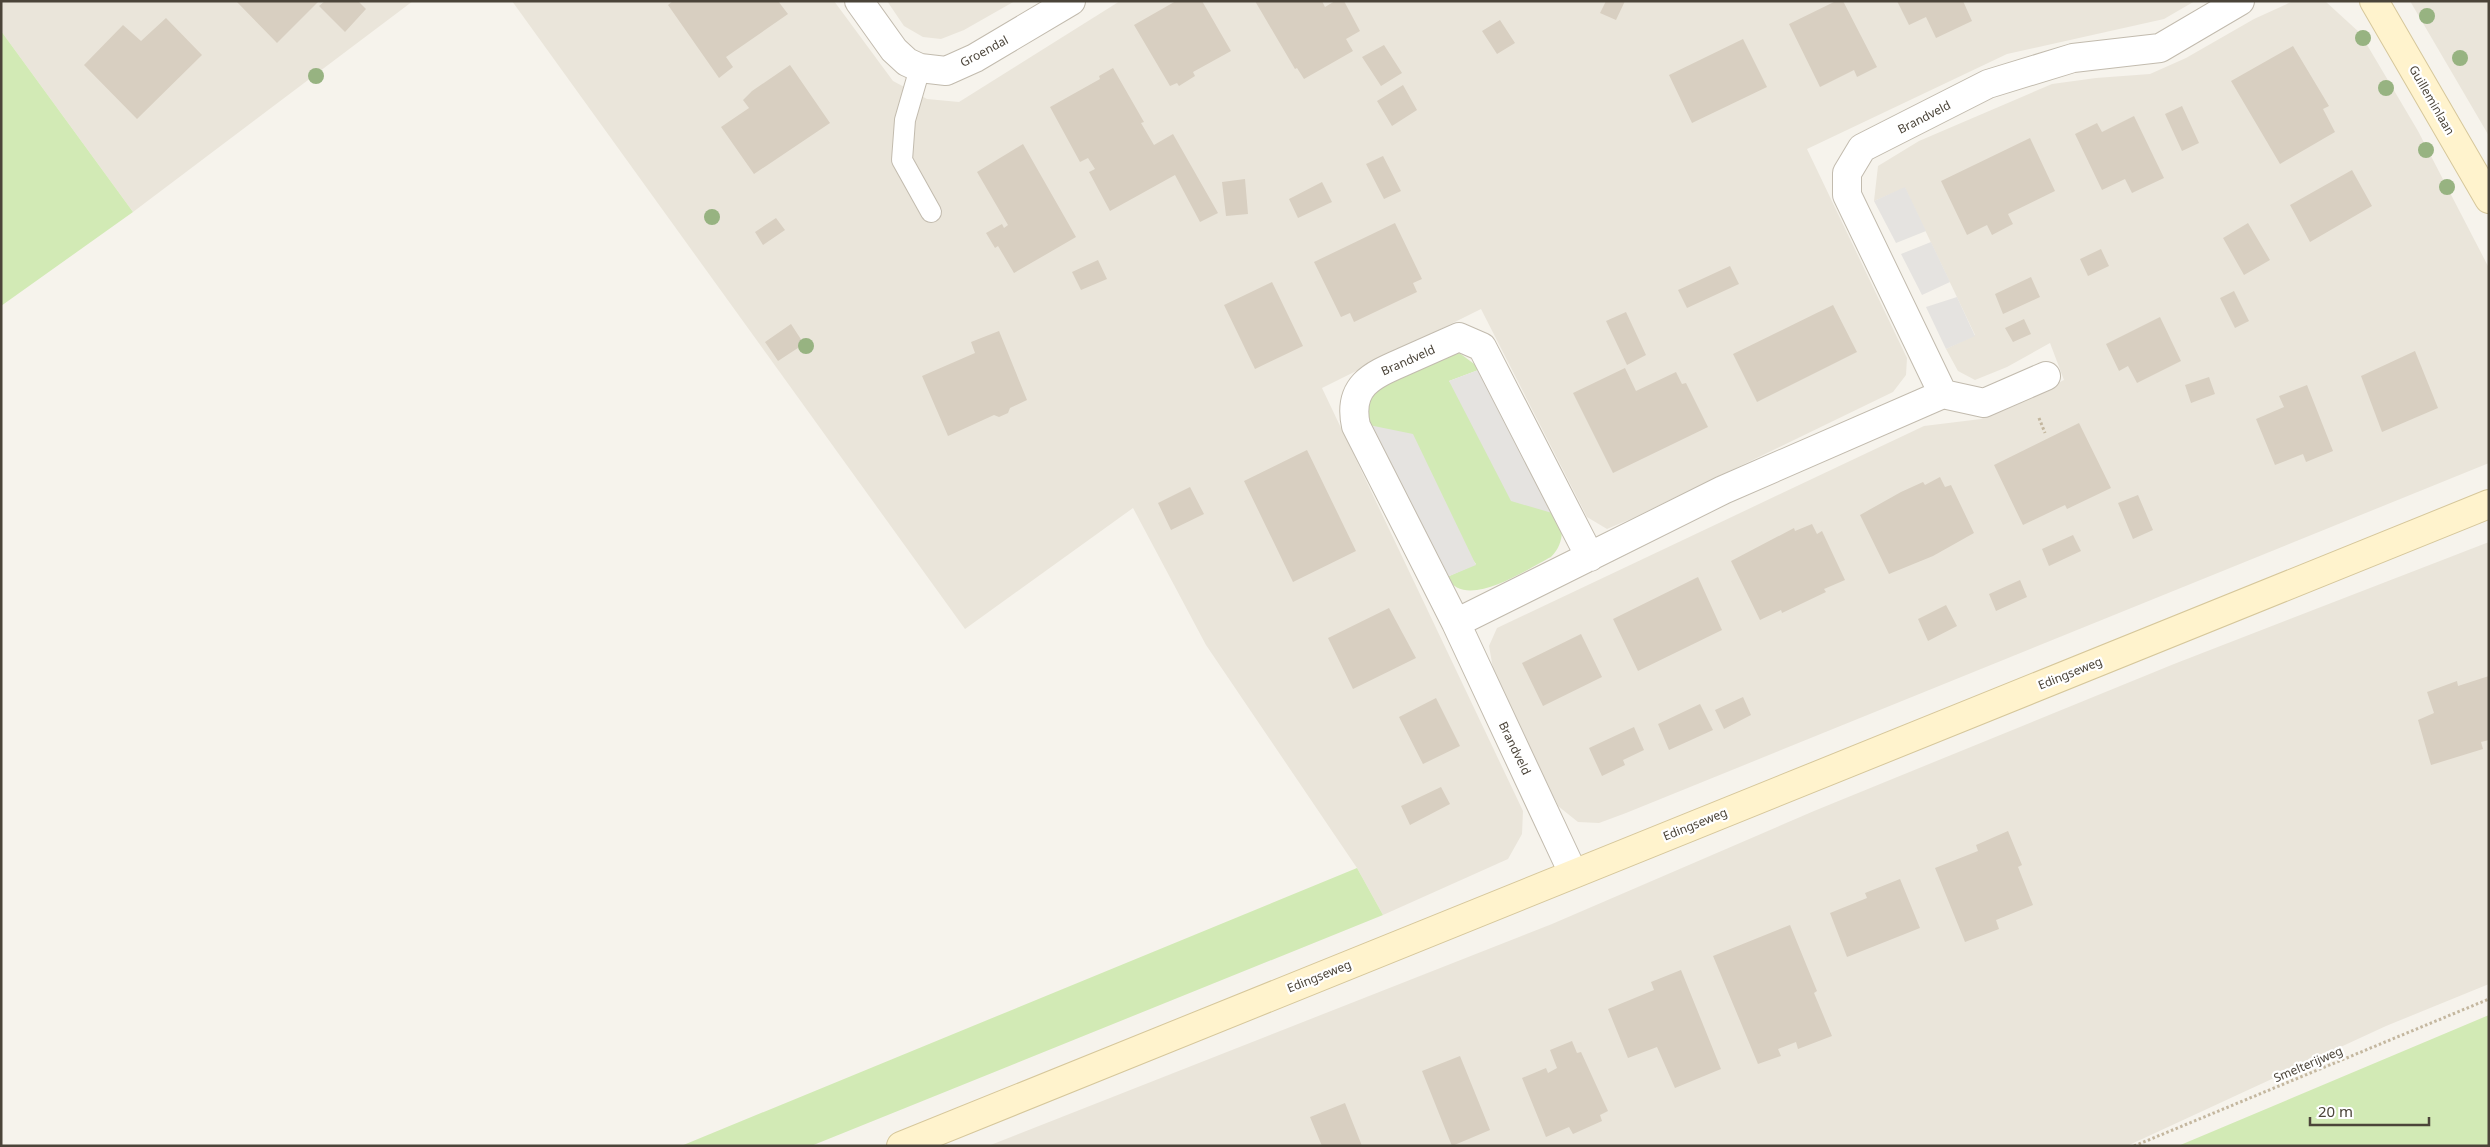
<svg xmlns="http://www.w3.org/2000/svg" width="2490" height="1147" viewBox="0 0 2490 1147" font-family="'Noto Sans',sans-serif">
<rect width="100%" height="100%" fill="#f6f3ec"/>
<path fill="#eae5da" d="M1,1H413L133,212L1,31Z
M512,1H834L893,81L927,99L959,102L1120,1H2195L2164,19L2007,54L1807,149L1907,358L1906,375L1893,392L1633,518L1607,529L1587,517L1481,309L1322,388L1523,811L1522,834L1508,859L1383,915L1357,868L1206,645L1133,508L965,629Z
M887,1H1015L964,30L941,39L923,37L904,26Z
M2325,1L2360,33L2418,131L2489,268V463L1626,813L1599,823L1578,822L1558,806L1494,674L1489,646L1497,628L1924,426L1981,419L2064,380L2050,343L2007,367L1975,380L1958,371L1946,349L1975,335L1905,188L1874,201L1878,166L1919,141L2052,84L2096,78L2150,74L2186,58L2254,19L2291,2Z
M2410,1H2489V136Z
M2489,542V984L2386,1026L2127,1146H988L1552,924L1814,811L2174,664Z"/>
<path fill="#d2eab5" d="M1,31L133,212L1,306Z
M1458,352L1481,369L1449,381L1559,515C1564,531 1563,545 1551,557C1527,569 1465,612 1447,577L1476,564L1369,425L1366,415L1369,402L1380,387Z
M1357,868L1383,915L811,1146H681Z
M2489,1015V1146H2178Z"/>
<path fill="#e5e3e0" d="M1905,187L1926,231L1896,243L1874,201Z
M1931,242L1950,282L1922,295L1901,254Z
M1957,297L1975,336L1946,349L1926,307Z
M1481,369L1559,515L1511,501L1449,381Z
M1369,425L1413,434L1476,565L1447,577Z"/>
<path fill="#d8cfc1" d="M236,1H319L277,43Z
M325,1H358L366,9L345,32L319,6Z
M673,1H778L788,14L726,57L733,67L719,78L668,5Z
M1176,1H1202L1231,51L1193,72L1195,76L1179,86L1177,83L1170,86L1134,25Z
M1255,1H1322L1325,7L1335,1H1344L1360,31L1346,39L1353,51L1304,79L1297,68L1295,69Z
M1606,1H1625L1616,20L1600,13Z
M1836,1H1843L1877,67L1857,77L1854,70L1820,87L1789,24Z
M1897,1H1963L1972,21L1936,38L1926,17L1909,25Z
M166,18L202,55L137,119L84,65L123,25L141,41Z
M1500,20L1515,43L1497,54L1482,31Z
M1743,39L1767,87L1692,123L1669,75Z
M1384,45L1402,73L1381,86L1362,57Z
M2293,46L2329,106L2323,109L2335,132L2280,164L2231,81Z
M790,65L830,123L754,174L721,127L749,108L743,100L752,91Z
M1113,68L1144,122L1141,123L1154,145L1173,134L1218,213L1200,222L1175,175L1110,211L1089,172L1095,169L1088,158L1080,162L1050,107L1100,79L1099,76Z
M1403,85L1417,110L1392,126L1377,101Z
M2182,106L2199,143L2182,151L2165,114Z
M2134,116L2164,178L2132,193L2125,179L2102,190L2075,134L2097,123L2102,132Z
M2030,138L2055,191L2008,214L2013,224L1992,235L1987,225L1967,235L1941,181Z
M1023,144L1076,237L1014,273L998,246L995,248L986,233L1002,224L1004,228L1008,225L977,172Z
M1383,156L1401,191L1384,199L1366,164Z
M2352,170L2372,206L2310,242L2290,205Z
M1245,179L1248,214L1226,216L1222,182Z
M1322,182L1332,202L1298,218L1289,199Z
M776,218L785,230L763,245L755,232Z
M1395,223L1422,279L1413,283L1417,292L1354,322L1350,313L1341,317L1314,262Z
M2248,223L2270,260L2244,275L2223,238Z
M2101,249L2109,266L2088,276L2080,259Z
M1098,260L1107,279L1081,290L1072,272Z
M1730,266L1739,284L1687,308L1678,290Z
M2031,277L2040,297L2003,314L1995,294Z
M1272,282L1303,346L1255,369L1224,305Z
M2234,291L2249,321L2235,328L2220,298Z
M1833,305L1857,352L1757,402L1733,354Z
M1626,312L1646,355L1627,365L1606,321Z
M2160,317L2181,361L2137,383L2128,366L2119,371L2106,344Z
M2024,319L2031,334L2013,342L2005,328Z
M791,324L804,344L778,361L765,342Z
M999,331L1027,400L1010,408L1008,413L999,417L994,415L948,436L922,376L975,353L971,342Z
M2415,351L2438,408L2382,432L2361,376Z
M1625,368L1636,391L1676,372L1682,384L1686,383L1708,427L1613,473L1573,393Z
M2209,377L2215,394L2191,403L2185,385Z
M2307,385L2333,451L2306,462L2303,454L2275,465L2256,419L2284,407L2279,396Z
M2079,423L2111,488L2067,509L2065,505L2023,525L1994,465Z
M1307,450L1356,551L1293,582L1244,481Z
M1940,477L1945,487L1951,485L1974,533L1933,556L1889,574L1860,515L1901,492L1923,482L1925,485Z
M1190,487L1204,514L1171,530L1158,503Z
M2138,495L2153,530L2133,539L2118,503Z
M1812,524L1817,534L1822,531L1845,580L1824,589L1826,592L1782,613L1781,610L1760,620L1731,561L1794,528L1795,531Z
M2073,535L2081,551L2049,566L2042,549Z
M1698,577L1722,630L1638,671L1613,619Z
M2020,580L2027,597L1996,611L1989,594Z
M1946,605L1957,626L1928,641L1918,619Z
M1389,608L1416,658L1353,689L1328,638Z
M1581,634L1602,677L1543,706L1522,663Z
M2489,676V740L2481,742L2483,749L2431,765L2418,720L2434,713L2427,692L2457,681L2458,686Z
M1743,697L1751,715L1724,729L1715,710Z
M1436,698L1460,746L1423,764L1399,717Z
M1700,704L1713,730L1669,750L1658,724Z
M1634,727L1644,750L1623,760L1625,765L1602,776L1589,748Z
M1441,787L1450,804L1410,825L1401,806Z
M2008,831L2022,865L2018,867L2033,905L1996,920L1999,929L1965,942L1935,868L1978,851L1976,845Z
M1900,879L1920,928L1847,957L1830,913L1867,898L1865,893Z
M1790,925L1817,991L1814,993L1832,1036L1798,1049L1796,1042L1778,1049L1781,1056L1758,1064L1713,956Z
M1681,970L1721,1069L1675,1088L1657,1047L1628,1058L1608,1009L1654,990L1651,982Z
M1572,1041L1577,1053L1581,1052L1608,1111L1600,1115L1602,1121L1573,1134L1569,1127L1546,1137L1522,1078L1546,1068L1548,1073L1557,1068L1550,1050Z
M1460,1056L1490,1130L1452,1146L1422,1071Z
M1345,1103L1362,1146H1322L1310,1117Z"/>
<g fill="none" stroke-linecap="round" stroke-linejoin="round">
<g stroke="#c2bbae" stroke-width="22">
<path id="lane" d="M920,68L905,120L902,160L931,212"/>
</g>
<g stroke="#c2bbae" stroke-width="30">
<path id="street" d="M859,1L894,50L907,62L920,68L946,71L975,58L1071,1
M1943,394L1984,403L2046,376
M1456,623L1356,426C1347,385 1373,375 1405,361C1423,353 1441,345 1459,337L1482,347L1590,557
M1573,873L1456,623L1723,490L1943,394L1847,195V173L1862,148L1988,84L2073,58L2160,48L2240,1"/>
</g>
<g stroke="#d6c79b" stroke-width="30">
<path id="secondary" d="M2374,1L2489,199
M901,1146L2489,504"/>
</g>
<path stroke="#c4b79f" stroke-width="3" stroke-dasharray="2.5 2.5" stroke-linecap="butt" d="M2039,418L2045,433
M2134,1146L2489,999"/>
<use href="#lane" stroke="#fff" stroke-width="20"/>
<use href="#street" stroke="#fff" stroke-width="28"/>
<use href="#secondary" stroke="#fff3cd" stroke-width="28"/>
</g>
<g fill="#97b381">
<circle cx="2427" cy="16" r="8"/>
<circle cx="2363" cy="38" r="8"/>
<circle cx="2460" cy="58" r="8"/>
<circle cx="316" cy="76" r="8"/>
<circle cx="2386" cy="88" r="8"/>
<circle cx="2426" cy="150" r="8"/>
<circle cx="2447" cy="187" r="8"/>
<circle cx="712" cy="217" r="8"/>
<circle cx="806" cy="346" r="8"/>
</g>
<g text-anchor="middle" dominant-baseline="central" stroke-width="4.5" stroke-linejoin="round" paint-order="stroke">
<g font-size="12" fill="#4b4439" stroke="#fff">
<text transform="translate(984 51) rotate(-28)">Groendal</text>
<text transform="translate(2432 100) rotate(60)">Guilleminlaan</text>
<text transform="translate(1924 117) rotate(-27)">Brandveld</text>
<text transform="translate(1408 360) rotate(-24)">Brandveld</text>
<text transform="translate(2070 673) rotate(-22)">Edingseweg</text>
<text transform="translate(1515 748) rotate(64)">Brandveld</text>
<text transform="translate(1695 824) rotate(-22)">Edingseweg</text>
<text transform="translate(1319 976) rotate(-22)">Edingseweg</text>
<text transform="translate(2308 1064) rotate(-23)">Smelterijweg</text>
</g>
</g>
<rect width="2490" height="1147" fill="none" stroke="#4b4439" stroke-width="5"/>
<path d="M2310 1117v8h119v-8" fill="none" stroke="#4b4439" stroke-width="2.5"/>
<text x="2318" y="1117" font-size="15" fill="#4b4439" stroke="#ffffff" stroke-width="4" paint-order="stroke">20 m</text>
</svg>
